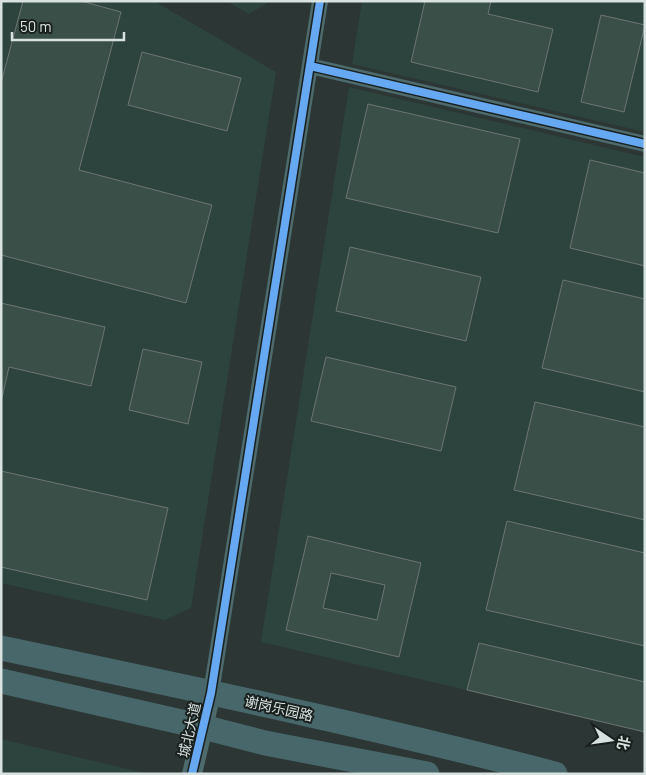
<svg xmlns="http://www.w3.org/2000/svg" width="646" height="775" viewBox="0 0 646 775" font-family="Barlow,'Noto Sans SC',sans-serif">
<rect width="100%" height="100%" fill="#2c3634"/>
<path fill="#2d433e" d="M1,1H154L276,72L191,608L165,620L1,583Z
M226,1H271L249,14Z
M362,1H645V132L352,64Z
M349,87L645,157V732L261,642Z
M1,739L149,774H1Z"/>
<path fill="#394f47" stroke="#6d7572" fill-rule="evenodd" d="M23,1H81L121,12L79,170L212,205L186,303L1,255V83Z
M425,1H491L488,14L553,29L538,92L411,62Z
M601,15L645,25L624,112L581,102Z
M142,52L241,78L227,131L128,105Z
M368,104L520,139L498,233L346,198Z
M590,160L645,173V266L570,248Z
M350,247L481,277L466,341L336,311Z
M563,280L645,299V392L542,368Z
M1,303L105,327L91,386L9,367L1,402Z
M143,349L202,362L188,424L129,410Z
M326,357L456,387L441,451L311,421Z
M535,402L645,427V520L514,490Z
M1,471L168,508L147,600L1,567Z
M507,521L645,553V646L486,610Z
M308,536L421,563L399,657L286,630ZM331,573L385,585L377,620L323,608Z
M479,643L645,682V732L467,690Z"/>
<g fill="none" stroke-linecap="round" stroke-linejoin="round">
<path stroke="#4d6a6c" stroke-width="16" d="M310,66L645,144
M211,693L320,1"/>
<path stroke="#4d6a6c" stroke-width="20" d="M192,774L211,693"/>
<path stroke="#47676a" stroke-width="25" d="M1,648C186,687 372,726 555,774
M1,681L203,727L265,743L427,774"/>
<g stroke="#181f1d" stroke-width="11">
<path id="cycleway" d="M310,66L645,144
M192,774L211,693L320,1"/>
</g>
<use href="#cycleway" stroke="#66a8f1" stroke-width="8"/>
</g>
<g text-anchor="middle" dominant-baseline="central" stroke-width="4" stroke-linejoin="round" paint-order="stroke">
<g font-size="14" fill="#d8e2e0" stroke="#181f1d">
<text transform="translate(279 708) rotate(13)">谢岗乐园路</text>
<text transform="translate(189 730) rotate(-77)">城北大道</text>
</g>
</g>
<rect width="646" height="775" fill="none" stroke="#d8e2e0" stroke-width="5"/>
<g transform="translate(611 740) rotate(103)" stroke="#181f1d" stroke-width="4" paint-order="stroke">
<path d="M0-4L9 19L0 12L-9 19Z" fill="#d8e2e0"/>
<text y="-8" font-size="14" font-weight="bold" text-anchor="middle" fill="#d8e2e0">北</text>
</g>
<path d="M12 32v8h112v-8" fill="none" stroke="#d8e2e0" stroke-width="2.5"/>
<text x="20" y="32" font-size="15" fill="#d8e2e0" stroke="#181f1d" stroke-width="4" paint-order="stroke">50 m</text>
</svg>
